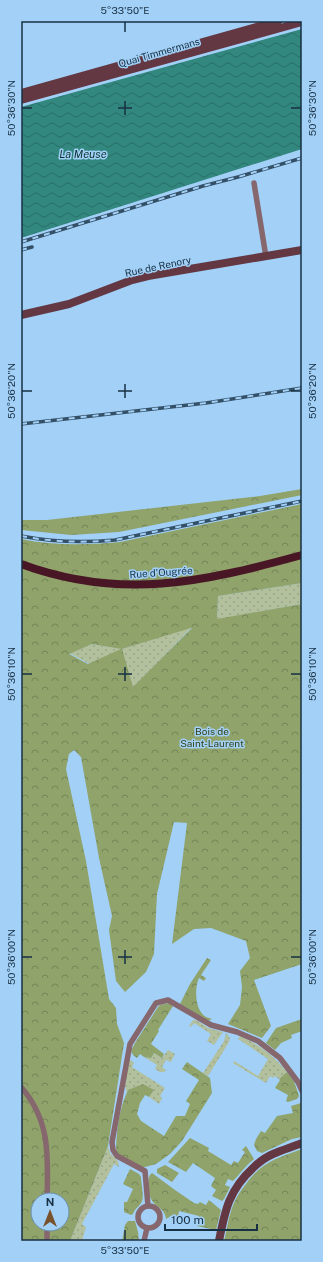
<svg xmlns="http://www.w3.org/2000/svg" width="323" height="1262" viewBox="0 0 323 1262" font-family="'Public Sans',sans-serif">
<defs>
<pattern id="grass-dots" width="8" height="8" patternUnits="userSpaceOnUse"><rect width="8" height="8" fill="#b3c09d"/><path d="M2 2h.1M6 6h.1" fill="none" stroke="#99a588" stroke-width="1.8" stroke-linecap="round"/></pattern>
<pattern id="forest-crowns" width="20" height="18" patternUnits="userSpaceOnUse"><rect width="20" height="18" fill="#8fa36a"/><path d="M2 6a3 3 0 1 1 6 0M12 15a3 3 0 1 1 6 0" fill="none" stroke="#748559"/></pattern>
<pattern id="water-waves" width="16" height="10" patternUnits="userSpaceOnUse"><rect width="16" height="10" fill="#32877e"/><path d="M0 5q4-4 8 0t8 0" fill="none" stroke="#296f69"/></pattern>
</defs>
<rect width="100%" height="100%" fill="#a2d0f7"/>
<path fill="url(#grass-dots)" d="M302,583V604L217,620L218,596Z
M192,627L134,687L69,653L92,644L122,649Z
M193,1020H196L208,1028L223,1032L214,1045L207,1041L211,1034L194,1023L191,1027L189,1026Z
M226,1033L230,1038L229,1042L208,1076L203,1073L224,1041Z
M240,1036C260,1045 273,1055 287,1072L279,1079L275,1076L273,1078L270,1076L266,1083L233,1063L234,1061L258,1076L268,1059L238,1039Z
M168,1050L175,1054L171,1062L166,1060L162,1067L166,1070L164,1072H160L155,1069L157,1065L144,1057L151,1058L154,1053L162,1058Z
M131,1060L134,1063L132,1067L165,1088L160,1096L162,1098L159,1104L149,1097L154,1090H128L127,1093L125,1086L128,1062Z
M108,1146L110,1153L118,1161L119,1167L114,1164L82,1224L86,1227L82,1241H70Z"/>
<path fill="url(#forest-crowns)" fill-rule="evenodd" d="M302,489V495L119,532L71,535L21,530V520H47L260,496Z
M302,504V583L218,596L217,619L302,604V964L254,980L271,1026L262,1038L228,1024L240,1005L242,987L240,971L250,958L246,941L211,928L194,929L172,944L187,823L174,822L157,894L154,954L146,972L125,992L116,981L109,930L112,916L99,858L81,757L74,750L69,754L66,769L86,861L109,999L116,1008L117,1024L124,1043L108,1146L70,1241H21V539C54,546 86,545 120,542ZM191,628H192L133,687L122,649ZM92,644L121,649L88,664L69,654ZM38,1200H62V1224H38Z
M207,958L211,960L201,975L206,978L204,981L199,978C194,988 195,1011 206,1017C208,1018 210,1018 212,1019L208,1021L180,1004L190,984Z
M169,1003L173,1006L158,1030L159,1031L151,1044L164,1054L162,1058L154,1053L151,1058L144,1057L140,1054L137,1058L133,1055L131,1051L135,1043L158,1007L160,1005Z
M302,1019V1031L291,1035L292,1038L281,1043L275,1050L266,1043L276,1028Z
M187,1062L210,1078L212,1093L182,1141L170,1154L156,1164L145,1167H141L118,1154L116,1149C117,1128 119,1109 128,1090L143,1084L154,1090L149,1097L145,1095L140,1103L137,1114L141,1121L164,1136L176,1116H185L190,1104L186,1101L199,1080L182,1069Z
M287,1072L294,1081L299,1096L297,1099L288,1102L286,1101L288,1095L275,1088L280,1080L279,1079Z
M301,1103L302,1105V1137L292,1139L262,1153L257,1151L254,1145L256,1139L261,1131L265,1133L277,1116L293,1113L291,1106Z
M190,1138L209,1148L208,1151L231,1165L234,1161L238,1163L245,1152L242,1150L246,1146L254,1159C245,1166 241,1173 233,1181L228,1179L225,1185L230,1187L224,1199L222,1201L212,1196L216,1190L211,1186L215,1178L193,1163L186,1172L168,1162Z
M302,1149V1241H224C227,1230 228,1219 232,1208C235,1199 240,1191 246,1184C262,1162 277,1158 302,1149Z
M165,1165L179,1173L172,1182L157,1173V1169Z
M130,1169L139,1174L141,1177C141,1183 145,1199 141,1203C138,1208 135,1208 133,1214L131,1215L124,1212V1202H127L133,1189L123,1184Z
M152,1173L175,1190L194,1203L198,1204L200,1202L206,1205L209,1200L221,1210L216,1230L197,1226L199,1216L179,1211L178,1217L171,1216L166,1219C165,1208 156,1208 151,1199C148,1193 146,1177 152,1173Z
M128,1221H135L138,1232L139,1241H122L125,1225Z"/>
<path fill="url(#water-waves)" d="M302,29V149L21,238V107Z"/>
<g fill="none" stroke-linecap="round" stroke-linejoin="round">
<path stroke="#86676d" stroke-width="5.5" d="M254,183L266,257
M21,1087C51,1121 48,1158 47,1200
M138 1217a11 11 0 1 1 22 0a11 11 0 1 1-22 0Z
M148,1206L145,1171L117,1156L113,1150L112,1142L130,1044L156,1003L168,1000L211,1025L237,1032L258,1041L280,1058L298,1082L302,1091
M47,1241V1224
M144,1241L147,1228"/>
<path stroke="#633843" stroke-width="8" d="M21,93L278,21
M21,100L302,22
M21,315L69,304L132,280L148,276L302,250
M219,1241C225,1210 229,1190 253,1168C259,1162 266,1157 273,1154C282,1150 292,1147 302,1143"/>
<path stroke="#491626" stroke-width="8" d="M21,564C121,601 203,582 302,555"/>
<g stroke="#345067" stroke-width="3.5">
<path id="rail" d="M21,242L203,186L238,177L302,158
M21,250L32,247
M21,424L206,403L302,388
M21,536C52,542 83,543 115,540L302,501"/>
</g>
<use href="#rail" stroke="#a2d0f7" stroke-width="2" stroke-dasharray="6" stroke-linecap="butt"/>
</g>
<path fill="none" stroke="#183043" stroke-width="1.5" d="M125,22V32M125,101V115M22,108H32M118,108H132M291,108H301M125,384V398M22,391H32M118,391H132M291,391H301M125,667V681M22,674H32M118,674H132M291,674H301M125,950V964M22,957H32M118,957H132M291,957H301M125,1230V1240"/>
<g text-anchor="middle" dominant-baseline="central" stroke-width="3" stroke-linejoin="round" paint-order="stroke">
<g font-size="10" fill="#183043" stroke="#a2d0f7">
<text transform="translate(159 52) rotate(-16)">Quai Timmermans</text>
<text transform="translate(158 266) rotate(-12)">Rue de Renory</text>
<text transform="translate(161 572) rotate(-4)">Rue d'Ougrée</text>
</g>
<g font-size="10" fill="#324015" stroke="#a2d0f7">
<text x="212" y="731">Bois de<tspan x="212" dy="12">Saint-Laurent</tspan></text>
</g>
<g font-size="11" font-style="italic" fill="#09322e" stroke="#a2d0f7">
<text x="83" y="154">La Meuse</text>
</g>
</g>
<rect width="323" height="1262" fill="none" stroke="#a2d0f7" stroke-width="44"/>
<g transform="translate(50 1212)"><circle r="19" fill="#a2d0f7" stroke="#6b90af"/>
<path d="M0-3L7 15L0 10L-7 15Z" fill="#77522d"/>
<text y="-6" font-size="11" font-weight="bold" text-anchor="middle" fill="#183043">N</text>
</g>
<path d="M165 1224v6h92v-6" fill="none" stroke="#183043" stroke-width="2"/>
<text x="171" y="1224" font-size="12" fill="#183043" stroke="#a2d0f7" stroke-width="3" paint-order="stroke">100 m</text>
<rect x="22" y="22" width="279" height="1218" fill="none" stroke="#183043" stroke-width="1.5"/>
<g font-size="10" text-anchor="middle" fill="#183043">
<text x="125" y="14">5°33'50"E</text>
<text transform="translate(11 108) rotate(-90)" y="4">50°36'30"N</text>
<text transform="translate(312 108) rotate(-90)" y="4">50°36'30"N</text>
<text transform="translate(11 391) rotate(-90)" y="4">50°36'20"N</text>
<text transform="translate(312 391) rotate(-90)" y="4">50°36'20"N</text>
<text transform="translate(11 674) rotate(-90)" y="4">50°36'10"N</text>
<text transform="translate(312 674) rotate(-90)" y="4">50°36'10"N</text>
<text transform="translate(11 957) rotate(-90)" y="4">50°36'00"N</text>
<text transform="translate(312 957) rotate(-90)" y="4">50°36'00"N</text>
<text x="125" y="1254">5°33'50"E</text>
</g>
</svg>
